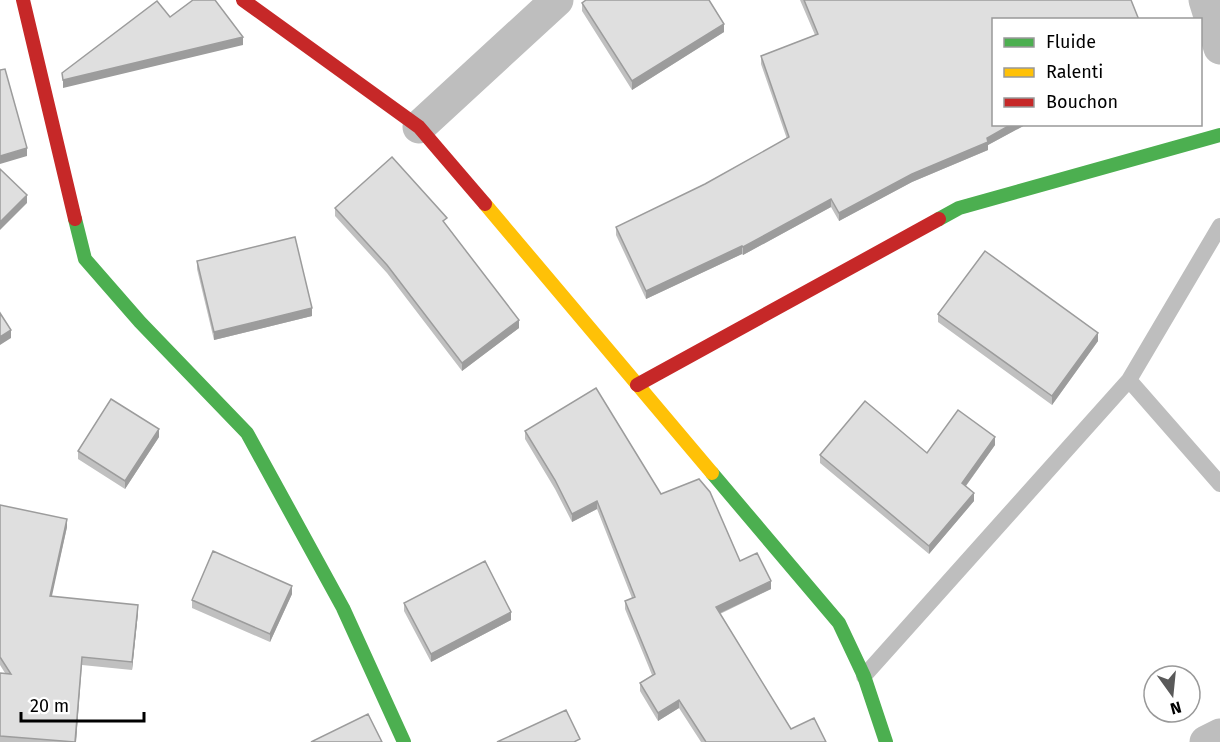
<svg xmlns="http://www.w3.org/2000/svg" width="1220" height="742" viewBox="0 0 1220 742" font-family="'Fira Sans',sans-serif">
<rect width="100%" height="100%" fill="#fff"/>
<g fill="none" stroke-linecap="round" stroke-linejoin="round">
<path stroke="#bebebe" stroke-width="16" d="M1129,380L1220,484
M864,676L1129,380L1220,226"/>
<path stroke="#bebebe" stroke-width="33" d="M1205,0L1220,48
M419,127L557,0
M1206,742L1220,735"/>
<path stroke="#4caf50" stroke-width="14" d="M75,219L85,259L140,322L247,433L343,608L404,742
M939,219L959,208L1220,135
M712,473L839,623L864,676L886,742"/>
<path stroke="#ffc107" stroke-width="14" d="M485,204L712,473"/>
<path stroke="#c62828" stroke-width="14" d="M23,0L75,219
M243,0L419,127L485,204
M637,385L939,219"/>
</g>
<path fill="#c0c0c0" d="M800,0H1131L993,20V124H1027L988,145V150L912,182L839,221L831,207L743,255L742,254L646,299L616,235V227L705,184L787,139L761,64V56L815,35Z
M582,3L724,32L632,90L582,11Z
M335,208L447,226L519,328L462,371L387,273L335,216Z
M197,261L312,316L214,340L197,269Z
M938,314L1098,341L1052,405L938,322Z
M525,431L661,494L740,561L771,589L720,614L791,729L826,742H701L679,708L658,721L640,691V683L652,675L625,609V601L632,598L597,509L572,522L555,489L525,439Z
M159,437L125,489L78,459V451Z
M995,445L966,486L974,501L929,554L820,463V455L927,453Z
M0,505L67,527L51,597L138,613L132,670L82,665L76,742H0V673H5L0,665Z
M292,594L270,642L192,608V600Z
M404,603L511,620L431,662L404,611Z"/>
<path fill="#9c9c9c" d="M724,24V32L632,90V81Z
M243,37V45L63,88V80Z
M1012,124H1027L988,145V150L912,182L839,221V213L912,174L987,138Z
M27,148V156L0,164V156Z
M27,195V203L0,230V222Z
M831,199V207L743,255V247Z
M742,246V254L646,299V291Z
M312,308V316L214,340V332Z
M519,320V328L462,371V363Z
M11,330V338L0,345V337Z
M1098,333V341L1052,405V396Z
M159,429V437L125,489V481Z
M995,437V445L962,491V483Z
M974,493V501L929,554V546Z
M597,501V509L572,522V514Z
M67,519V527L50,605V596Z
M771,581V589L716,615V607Z
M292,586V594L270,642V634Z
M138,605V613L132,670V662Z
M511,612V620L431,662V654Z
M82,657L76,742H75Z
M679,700V708L658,721V713Z"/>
<path fill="#dfdfdf" stroke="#9c9c9c" stroke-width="1.5" d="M193,0H215L243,37L63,80L62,73L157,1L170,17Z
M586,0H709L724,24L632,81L582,3Z
M804,0H1131L1139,20H993V124H1012L987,138L988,142L912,174L839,213L831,199L743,247L742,246L646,291L616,227L705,184L789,137L761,56L818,34Z
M5,69L27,148L0,156V70Z
M392,157L447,218L443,221L519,320L462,363L387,265L335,208Z
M0,169L27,195L0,222Z
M295,237L312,308L214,332L197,261Z
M985,251L1098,333L1052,396L938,314Z
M0,313L11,330L0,337Z
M596,388L661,494L699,479L710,492L740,561L757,553L771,581L716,607L791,729L814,718L826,742H706L679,700L658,713L640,683L655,674L625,601L635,597L597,501L572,514L555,480L525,431Z
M111,399L159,429L125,481L78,451Z
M865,401L927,453L958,410L995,437L962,483L974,493L929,546L820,455Z
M0,505L67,519L50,596L138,605L132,662L82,657L75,742L0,736V673L11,674L0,657Z
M213,551L292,586L270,634L192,600Z
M485,561L511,612L431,654L404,603Z
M566,710L580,739L574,742H497Z
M368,714L382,742H311Z"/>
<rect x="992" y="18" width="210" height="108" fill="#ffffff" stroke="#999999" stroke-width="1.5"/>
<rect x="1004" y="38" width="30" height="9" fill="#4caf50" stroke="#999999" stroke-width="1.5"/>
<text x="1046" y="48" font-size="18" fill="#000000">Fluide</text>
<rect x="1004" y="68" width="30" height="9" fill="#ffc107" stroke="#999999" stroke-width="1.5"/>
<text x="1046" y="78" font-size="18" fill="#000000">Ralenti</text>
<rect x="1004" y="98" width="30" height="9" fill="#c62828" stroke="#999999" stroke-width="1.5"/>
<text x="1046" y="108" font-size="18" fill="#000000">Bouchon</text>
<g transform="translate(1172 694) rotate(165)"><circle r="28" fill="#ffffff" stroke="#999999" stroke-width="1.5"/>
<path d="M0-4.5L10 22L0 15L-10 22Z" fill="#595959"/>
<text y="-9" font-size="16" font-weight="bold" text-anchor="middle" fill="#000000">N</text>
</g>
<path d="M21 712v9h123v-9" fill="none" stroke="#000000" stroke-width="3"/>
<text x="30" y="712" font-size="18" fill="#000000" stroke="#ffffff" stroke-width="4.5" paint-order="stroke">20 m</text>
</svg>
